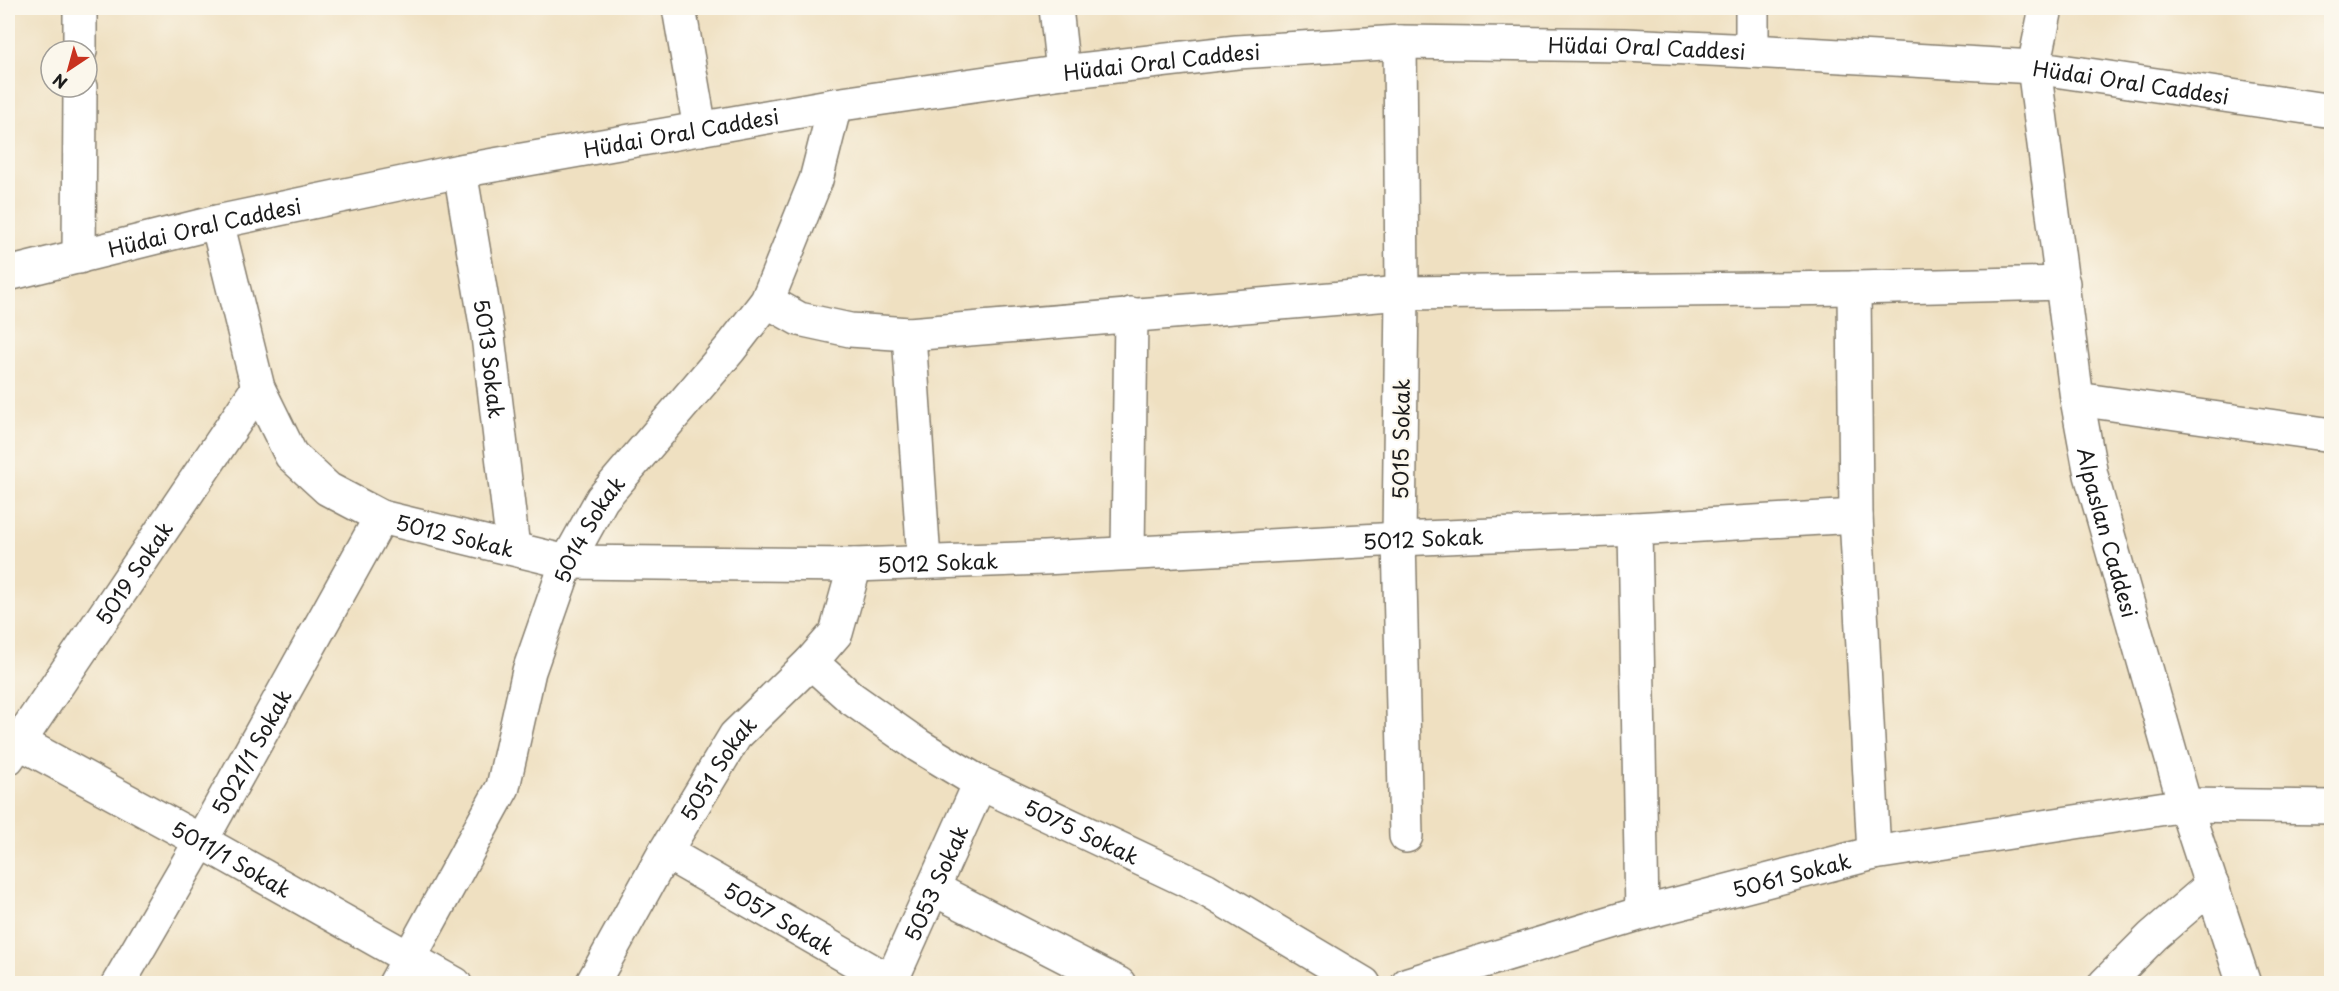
<svg xmlns="http://www.w3.org/2000/svg" width="2339" height="991" viewBox="0 0 2339 991" font-family="'Playpen Sans',sans-serif">
<rect width="100%" height="100%" fill="#fbf7ec"/>
<filter id="ink" filterUnits="userSpaceOnUse"><feTurbulence type="fractalNoise" baseFrequency=".0167" numOctaves="2"/><feDisplacementMap in="SourceGraphic" scale="12" xChannelSelector="R" yChannelSelector="G"/><feConvolveMatrix kernelMatrix="1 2 1 2 8 2 1 2 1" color-interpolation-filters="sRGB"/></filter>
<filter id="wash" filterUnits="userSpaceOnUse"><feTurbulence type="fractalNoise" baseFrequency=".008" numOctaves="4" result="noise"/><feDisplacementMap in="SourceGraphic" scale="24" xChannelSelector="R" yChannelSelector="G"/><feGaussianBlur stdDeviation="1.35" result="paint"/><feColorMatrix in="noise" values="0 0 0 0 0 0 0 0 0 0 0 0 0 0 0 0 0 1.4 0 .05"/><feComposite in="paint" operator="in"/></filter>
<g filter="url(#wash)">
<rect width="100%" height="100%" fill="#efe0c1"/>
</g>
<g filter="url(#ink)">
<g fill="none" stroke-linecap="round" stroke-linejoin="round">
<g stroke="#867e6e" stroke-width="36">
<g id="minor">
<path d="M679,8L700,129"/>
<path d="M1056,8L1063,72"/>
<path d="M1400,42L1402,293L1399,539L1406,836"/>
<path d="M80,51V8"/>
<path d="M1752,51V8"/>
<path id="s1" d="M460,171L488,336L513,548"/>
<path id="s2" d="M217,222L258,388L291,455L328,489L381,517L567,562L855,565L1044,558L1399,539L1635,529L1856,516"/>
<path d="M79,257L80,87"/>
<path d="M1854,288L1856,516L1874,853"/>
<path d="M767,301L799,319L850,330L909,334L1402,293L1854,288L2063,283"/>
<path d="M909,334L924,561"/>
<path d="M2077,399L2332,435"/>
<path d="M1635,529L1642,913"/>
<path d="M1128,553L1131,314"/>
<path id="s3" d="M811,662L851,698L919,746L980,783L1205,889L1364,984"/>
<path id="s4" d="M8,736L201,841L455,984"/>
<path id="s5" d="M8,758L258,388"/>
<path id="s6" d="M665,852L895,984"/>
<path d="M934,889L1119,984"/>
<path id="s7" d="M118,984L201,841L381,517"/>
<path id="s8" d="M395,984L503,787L529,671L567,562L602,499L730,349L767,301L816,180L835,105"/>
<path id="s9" d="M592,984L665,852L735,736L811,662L836,633L855,565"/>
<path id="s10" d="M890,984L980,783"/>
<path id="s11" d="M1408,984L1642,913L1874,853L2185,805L2332,807"/>
<path d="M2105,984L2153,936L2212,885"/>
</g>
</g>
<g stroke="#867e6e" stroke-width="36">
<g id="tertiary">
<path id="s12" d="M2046,8L2034,67L2077,399L2091,475L2185,805L2244,984"/>
<path id="s13" d="M8,274L217,222L460,171L835,105L1063,72L1237,52L1400,42L1625,45L1752,51L2034,67L2332,111"/>
</g>
</g>
<use href="#minor" stroke="#fff" stroke-width="33"/>
<use href="#tertiary" stroke="#fff" stroke-width="33"/>
</g>
</g>
<g text-anchor="middle" dominant-baseline="central" stroke-width="4.5" stroke-linejoin="round" paint-order="stroke">
<g font-size="21" fill="#1c1c1c" stroke="#fbf7ec">
<text stroke="none"><textPath href="#s13" startOffset="1660">Hüdai Oral Caddesi</textPath></text>
<text stroke="none"><textPath href="#s13" startOffset="1174">Hüdai Oral Caddesi</textPath></text>
<text stroke="none"><textPath href="#s13" startOffset="2146">Hüdai Oral Caddesi</textPath></text>
<text stroke="none"><textPath href="#s13" startOffset="688">Hüdai Oral Caddesi</textPath></text>
<text stroke="none"><textPath href="#s13" startOffset="202">Hüdai Oral Caddesi</textPath></text>
<text stroke="none"><textPath href="#s1" startOffset="190">5013 Sokak</textPath></text>
<text transform="translate(1400 439) rotate(-89)">5015 Sokak</text>
<text stroke="none"><textPath href="#s8" startOffset="498">5014 Sokak</textPath></text>
<text stroke="none"><textPath href="#s12" startOffset="532">Alpaslan Caddesi</textPath></text>
<text stroke="none"><textPath href="#s2" startOffset="432">5012 Sokak</textPath></text>
<text stroke="none"><textPath href="#s2" startOffset="1404">5012 Sokak</textPath></text>
<text stroke="none"><textPath href="#s2" startOffset="918">5012 Sokak</textPath></text>
<text stroke="none"><textPath href="#s5" startOffset="224">5019 Sokak</textPath></text>
<text stroke="none"><textPath href="#s7" startOffset="268">5021/1 Sokak</textPath></text>
<text stroke="none"><textPath href="#s9" startOffset="250">5051 Sokak</textPath></text>
<text stroke="none"><textPath href="#s3" startOffset="321">5075 Sokak</textPath></text>
<text stroke="none"><textPath href="#s4" startOffset="255">5011/1 Sokak</textPath></text>
<text stroke="none"><textPath href="#s11" startOffset="399">5061 Sokak</textPath></text>
<text stroke="none"><textPath href="#s10" startOffset="111">5053 Sokak</textPath></text>
<text stroke="none"><textPath href="#s6" startOffset="132">5057 Sokak</textPath></text>
</g>
</g>
<rect width="2339" height="991" fill="none" stroke="#fbf7ec" stroke-width="30"/>
<g transform="translate(69 69) rotate(216)"><circle r="28" fill="#fbf7ec" stroke="#a29f99" stroke-width="1.5"/>
<path d="M0-4.5L10 22L0 15L-10 22Z" fill="#c8321e"/>
<text y="-9" font-size="16" font-weight="bold" text-anchor="middle" fill="#1c1c1c">N</text>
</g>
</svg>
